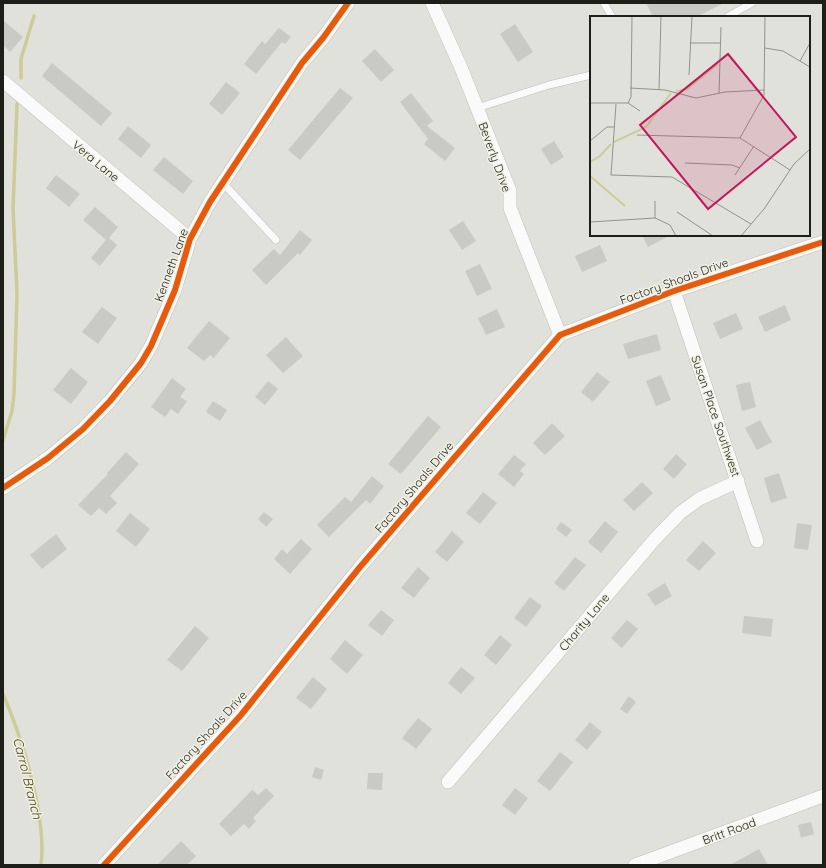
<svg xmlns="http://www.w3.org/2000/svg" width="826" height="868" viewBox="0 0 826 868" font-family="Quicksand,sans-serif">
<rect width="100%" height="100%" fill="#e1e1db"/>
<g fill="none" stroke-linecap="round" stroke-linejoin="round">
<path stroke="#cccc98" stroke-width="3.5" d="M21,78V59L34,16
M3,440L12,411L14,394L17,293L13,209L17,104
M3,694C22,738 47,817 41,865"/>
</g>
<path fill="#cacac4" d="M646,3H724L696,17H653Z
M3,20L23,37L10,52L3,45Z
M515,24L533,52L518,62L500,34Z
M279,28L291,37L285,44L282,42L256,74L244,64L262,41L265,44Z
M375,49L394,70L381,82L362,61Z
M52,63L112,113L101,126L42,76Z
M226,82L240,93L222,115L209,104Z
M340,88L353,98L300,160L288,150Z
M411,93L433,121L427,126L455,148L445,161L424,144L428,139L400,102Z
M128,126L151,145L141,158L118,139Z
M554,141L564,157L551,165L541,149Z
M164,157L193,181L183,194L153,170Z
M56,175L80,194L69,207L46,188Z
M95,207L118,227L109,238L117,245L100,266L91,258L106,240L83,220Z
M463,221L476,241L462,250L449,230Z
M300,230L312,240L300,255L298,253L266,285L252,270L274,249L280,255Z
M642,235H671L648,247Z
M600,245L607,261L582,272L575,256Z
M480,264L492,289L477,296L465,271Z
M785,305L791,320L765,332L758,317Z
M102,307L117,318L98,344L82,332Z
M497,309L505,327L486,335L478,318Z
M736,313L743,329L720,339L713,323Z
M209,321L230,338L214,358L210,355L204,361L187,348Z
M657,334L661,350L628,359L623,344Z
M286,337L303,356L283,373L266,355Z
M71,368L88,382L71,404L53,390Z
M597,372L610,382L593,402L581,392Z
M661,375L671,400L656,406L646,381Z
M172,378L186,389L180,397L187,401L178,414L171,409L165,417L151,407Z
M268,381L278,389L265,405L255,397Z
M750,382L756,407L742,411L736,385Z
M213,401L227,410L220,421L206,412Z
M428,416L441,427L401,474L388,464Z
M760,420L772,442L757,450L745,428Z
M552,423L565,436L545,455L533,443Z
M126,452L139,464L110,496L117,503L106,514L99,508L91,516L78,505L108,474L107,473Z
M676,454L687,464L674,479L663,469Z
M514,455L526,464L520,471L524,474L514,487L498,474Z
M779,473L787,498L771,503L764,478Z
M372,476L384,486L370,504L366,500L329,537L317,525L345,497L351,502Z
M642,482L653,493L634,511L623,500Z
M483,492L497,503L480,524L466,513Z
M264,512L273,519L266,527L258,519Z
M130,513L150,529L136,547L116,531Z
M605,521L618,532L601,553L588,542Z
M561,522L572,530L566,537L556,529Z
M797,523L812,525L808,550L794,548Z
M452,531L464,542L447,562L435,552Z
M56,534L67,549L42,569L30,555Z
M301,539L312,549L290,574L274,559L282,549L287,554Z
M703,541L716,553L699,571L686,560Z
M575,557L586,565L564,591L554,583Z
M418,567L430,578L414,598L401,588Z
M665,583L672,596L655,606L647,594Z
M530,597L542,606L526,627L514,618Z
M381,610L394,620L382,636L368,625Z
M744,616L773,619L771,637L742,633Z
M627,620L638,629L622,648L611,638Z
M195,626L209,638L182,671L167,660Z
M500,635L512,645L496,665L484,655Z
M345,640L363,655L347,674L330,659Z
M461,667L475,678L461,694L448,683Z
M313,677L327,689L311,709L296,698Z
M629,696L636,702L627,714L620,709Z
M418,718L432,729L416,749L402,738Z
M590,722L602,732L587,750L575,740Z
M560,752L573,762L550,791L537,781Z
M315,767L324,770L321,780L312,777Z
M368,773H383L382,790L367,789Z
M266,788L274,796L253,818L256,821L249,829L244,824L231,836L219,824L252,790L258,795Z
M515,788L528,798L515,815L502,805Z
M811,822L814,834L801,838L798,825Z
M181,841L196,856L187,865H157Z
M759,849L768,865H730Z"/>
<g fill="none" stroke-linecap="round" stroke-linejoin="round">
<g stroke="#bdbdb8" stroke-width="8">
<path id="lane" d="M604,3L612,17
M727,17L752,3
M477,108L549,85L591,75
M223,183L276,240"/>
</g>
<g stroke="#bdbdb8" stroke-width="14">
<path id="street" d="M432,3L462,70L510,191V208L560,335
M3,81L190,239
M674,291L757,541
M3,488L48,458L83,429L110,401L141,363L151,346L175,290L190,239L210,202L302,63L323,38L348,3
M448,782L654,540L680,513L699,499L738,481
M104,865L241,715L360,567L560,335L674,291L823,242
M635,865L823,796"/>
</g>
<use href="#lane" stroke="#fafafa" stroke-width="7"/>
<use href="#street" stroke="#fafafa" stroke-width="13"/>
<g stroke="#f1f1e5" stroke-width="8">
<path id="cycleway" d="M3,488L48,458L83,429L110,401L141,363L151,346L175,290L190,239L210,202L302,63L323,38L348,3
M104,865L241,715L360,567L560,335L674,291L823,242"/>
</g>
<use href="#cycleway" stroke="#e8590c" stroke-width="6"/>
</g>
<g text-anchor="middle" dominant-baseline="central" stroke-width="3" stroke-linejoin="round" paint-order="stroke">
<g font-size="12" fill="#1e1e19" stroke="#f1f1e5">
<text transform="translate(495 157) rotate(70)">Beverly Drive</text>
<text transform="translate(96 161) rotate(40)">Vera Lane</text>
<text transform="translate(171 265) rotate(-70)">Kenneth Lane</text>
<text transform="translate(674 281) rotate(-20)">Factory Shoals Drive</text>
<text transform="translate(716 416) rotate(71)">Susan Place Southwest</text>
<text transform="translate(414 487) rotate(-50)">Factory Shoals Drive</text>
<text transform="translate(584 622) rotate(-50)">Charity Lane</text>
<text transform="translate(206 735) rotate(-48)">Factory Shoals Drive</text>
<text transform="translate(729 831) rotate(-20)">Britt Road</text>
</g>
<g font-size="13" font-style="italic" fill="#434107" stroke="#f1f1e5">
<text transform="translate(28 778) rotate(76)">Carrol Branch</text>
</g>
</g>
<g transform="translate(590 16)">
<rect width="220" height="220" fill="#e1e1db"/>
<path fill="none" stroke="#cccc98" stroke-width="2" d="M86,75L97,73L128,48M24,126L56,111L81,77M0,146L10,140L21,128M0,160L35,190"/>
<path fill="none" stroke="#93938d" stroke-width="1" d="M100,27H130M175,32L193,35L220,51M210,45L220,27M99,59L102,0M40,72L75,74L106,82L135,76L174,74M69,74L71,0M129,77L131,11M0,87H38L50,95M38,87L41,81L42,0M26,88L21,159L82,161L161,208M47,119L150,122L200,154M150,122L174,79L175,0M0,125L17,111H24M95,147L142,149L150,152M145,159L164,130M87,196L123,220M65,202V185M0,206L65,202L80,209L86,220M151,220L174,193L204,148L220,133"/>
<path fill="#c2185b" fill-opacity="0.15" stroke="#c2185b" stroke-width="2" d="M138,38L206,121L118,193L50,109Z"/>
<rect width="220" height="220" fill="none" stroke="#1e1e19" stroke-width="2"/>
</g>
<rect width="826" height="868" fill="none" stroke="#1e1e19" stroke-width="8"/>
</svg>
